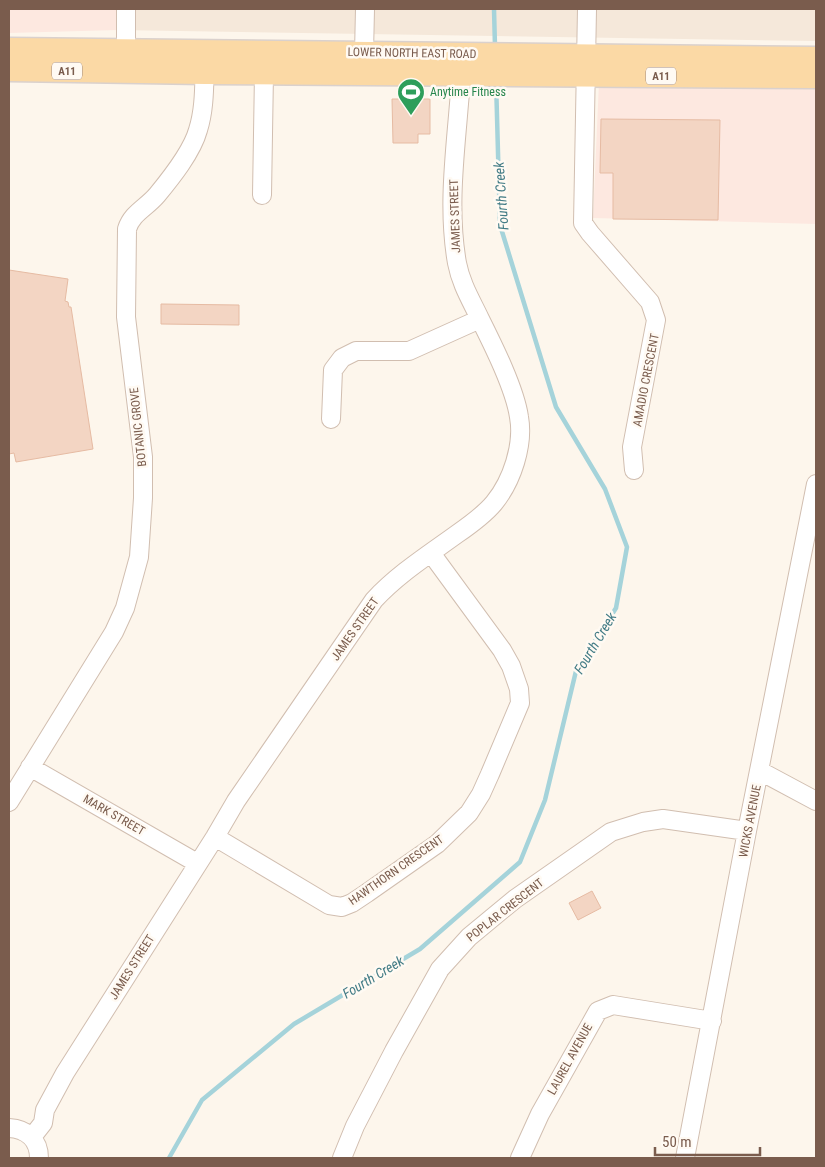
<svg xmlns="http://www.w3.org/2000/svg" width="825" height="1167" viewBox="0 0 825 1167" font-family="'Roboto Condensed',sans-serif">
<rect width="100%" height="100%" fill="#fdf6ec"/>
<path fill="#f5e8da" d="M117,9H816V41L118,30Z"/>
<path fill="#fde8e0" d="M9,9H117L118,30L9,33Z
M599,82L816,88V224L593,218Z"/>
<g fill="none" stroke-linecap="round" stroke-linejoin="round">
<path stroke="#a5d3da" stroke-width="4.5" d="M494,9L495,47
M169,1158L202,1100L294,1024L420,949L520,862L545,800L576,671L616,608L627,547L605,489L556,407L500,225L496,80"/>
</g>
<path fill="#f3d5c3" stroke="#e6bba3" d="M392,99H430V134H418V143H393Z
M601,119L720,120L718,220L613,219V173H600Z
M9,270L68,279L65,301L68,302L69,307H71L93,449L16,462L14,453L9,454Z
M161,304L239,305V325L161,324Z
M592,891L601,908L578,920L569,903Z"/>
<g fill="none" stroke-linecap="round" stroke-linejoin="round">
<g stroke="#d1beb0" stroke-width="20">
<path id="minor" d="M587,9L583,223L590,233L650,302L656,320L632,447L634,470
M364,53L365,9
M126,63V9
M262,195L264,73
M331,419L333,370L342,358L356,351H409L480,319
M30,767L197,863
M760,771L816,801
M9,802L114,632L125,608L139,557L143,498V457L126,317L127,229C132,213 146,208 157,195C171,178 192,152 198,130C205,108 204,84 205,61
M215,837L329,905L342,907L352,903L367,893L437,844L469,813L481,794L490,774L520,703L519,689L511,666L502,650L431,553
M9,1128C27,1129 39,1140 39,1158
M32,1137L43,1123L45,1110L65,1073L215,837L236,801L374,600C398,574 428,555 457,534C470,525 484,515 494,503C512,481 524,445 519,417C515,389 493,345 480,319C471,300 461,284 457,263C449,218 453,172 457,127C459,106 460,84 464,63
M342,1158L355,1126L394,1051L440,969L469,937L515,899L611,832L643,822L663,819L747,831
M520,1158L540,1114L598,1011L613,1005L712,1021
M685,1158L747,831L816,484"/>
</g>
<g stroke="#dad1cd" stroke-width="25">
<path id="major" d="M9,49L816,58
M9,70L205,73L816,77"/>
</g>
<use href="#minor" stroke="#fff" stroke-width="18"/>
<use href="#major" stroke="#fbd9a5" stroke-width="22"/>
</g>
<defs>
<g id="stadium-pin" transform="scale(1.4375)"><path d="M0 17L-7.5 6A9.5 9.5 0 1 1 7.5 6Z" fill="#2e9e5b" stroke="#fffaf3"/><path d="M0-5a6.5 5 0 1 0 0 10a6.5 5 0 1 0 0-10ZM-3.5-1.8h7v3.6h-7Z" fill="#fff"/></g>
</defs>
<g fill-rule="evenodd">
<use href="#stadium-pin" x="411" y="92"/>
</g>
<g text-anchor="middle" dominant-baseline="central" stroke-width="5" stroke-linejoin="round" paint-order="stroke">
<g fill="#fffaf3" stroke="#a28b7f" stroke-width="1">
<rect x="52" y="62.5" width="30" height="17" rx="4"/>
<rect x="646" y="67.5" width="30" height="17" rx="4"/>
</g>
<g font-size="11" font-weight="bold" fill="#7a5c4d">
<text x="67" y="71">A11</text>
<text x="661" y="76">A11</text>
</g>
<g font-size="12" fill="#7a5c4d" stroke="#fffaf3">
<text transform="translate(412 53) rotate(1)">LOWER NORTH EAST ROAD</text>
<text transform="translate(455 216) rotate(-92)">JAMES STREET</text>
<text transform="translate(646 380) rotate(-79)">AMADIO CRESCENT</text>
<text transform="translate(138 427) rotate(-96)">BOTANIC GROVE</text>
<text transform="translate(355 629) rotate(-55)">JAMES STREET</text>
<text transform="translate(114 815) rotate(30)">MARK STREET</text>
<text transform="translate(750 821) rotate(-79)">WICKS AVENUE</text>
<text transform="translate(396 870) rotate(-35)">HAWTHORN CRESCENT</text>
<text transform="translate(505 910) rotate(-38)">POPLAR CRESCENT</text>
<text transform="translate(132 967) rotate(-58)">JAMES STREET</text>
<text transform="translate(570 1059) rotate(-61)">LAUREL AVENUE</text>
</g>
<g font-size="12" fill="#27864d" stroke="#fffaf3" text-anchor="start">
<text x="430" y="92">Anytime Fitness</text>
</g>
<g font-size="14" font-style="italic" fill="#437c86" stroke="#fffaf3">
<text transform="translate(501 196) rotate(-94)">Fourth Creek</text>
<text transform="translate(595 643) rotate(-59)">Fourth Creek</text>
<text transform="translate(373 977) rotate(-31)">Fourth Creek</text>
</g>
</g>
<rect width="825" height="1167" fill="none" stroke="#7a5c4d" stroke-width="20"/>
<path d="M655 1147v8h105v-8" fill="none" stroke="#7a5c4d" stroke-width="2.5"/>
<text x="662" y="1147" font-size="15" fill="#7a5c4d" stroke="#fffaf3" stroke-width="4" paint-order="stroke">50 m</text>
</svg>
